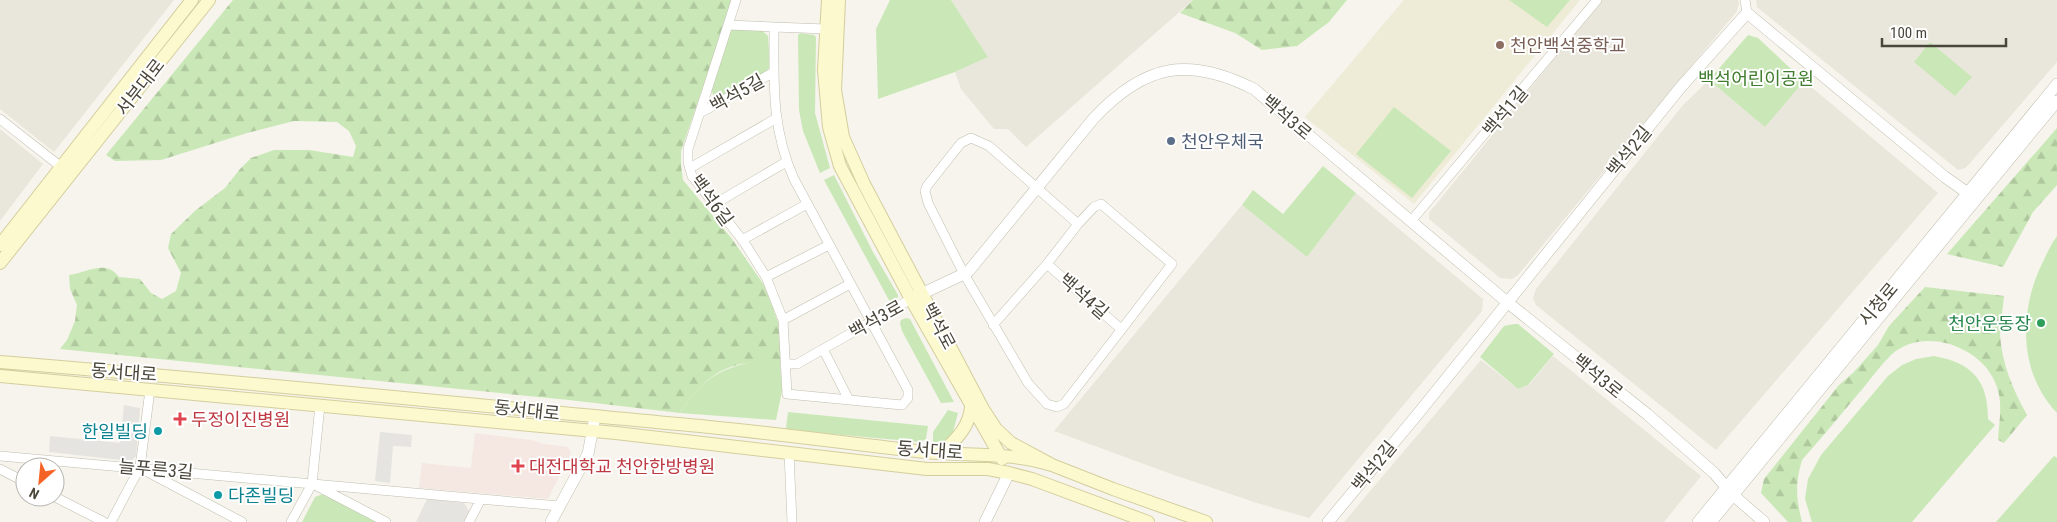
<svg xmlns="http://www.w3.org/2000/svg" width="2057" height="522" viewBox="0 0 2057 522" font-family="'Roboto Condensed','Noto Sans KR',sans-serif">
<defs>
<pattern id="forest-firs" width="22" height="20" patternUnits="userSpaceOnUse" patternTransform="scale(1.25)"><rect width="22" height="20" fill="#cae8b7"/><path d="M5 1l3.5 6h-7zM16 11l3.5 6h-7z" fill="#afc89e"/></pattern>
</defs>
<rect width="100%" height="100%" fill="#f6f4ec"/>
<path fill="#e9e7db" d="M0,0H174L54,152L0,109Z
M951,0H1193L1026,147L1008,129H994L961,89L955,72L988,57Z
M1602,0H1738L1739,4L1737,11L1518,275L1512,279L1500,278L1429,219V213Z
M1756,0H2057V62L1971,162L1965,168L1958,170L1757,7Z
M1709,80L1765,126L1804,81L1938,193L1716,450L1536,305L1533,298L1536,289L1683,105Z
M0,129L43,164L0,221Z
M1356,193L1483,299L1482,311L1309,518L1257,503L1174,475L1054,431L1242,205L1307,257Z
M1553,356L1701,476L1664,522H1344L1481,360L1518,389L1529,385Z"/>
<path fill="#eeebd7" d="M1404,0H1580L1414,204L1305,117Z"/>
<path fill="#f5e7e1" d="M475,433L531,440L544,444L568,447L571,453L548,499L419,488L422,463L471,468Z"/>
<path fill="#cae8b7" d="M890,0H951L988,57L955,72L878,99L876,29Z
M1509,0H1570L1547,27Z
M759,28L768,36L770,66L767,72L715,101L711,88L729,35L732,29Z
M800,33L814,35L816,37L815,113L830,168L820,173L803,131L799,110L798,35Z
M1748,35L1758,38L1804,81L1765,127L1709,80Z
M1930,42L1972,77L1955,96L1914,62Z
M1394,107L1451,151L1412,198L1356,154Z
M1323,166L1356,193L1307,257L1242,205L1253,190L1283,214Z
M834,175L873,252L898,295V298L890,302L824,180Z
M2057,236V413C2020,374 2019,317 2039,270C2045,258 2049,247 2057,236Z
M906,318L910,319L954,402L941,403L902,331L900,323L901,320Z
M1514,324H1518L1554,354L1528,385L1518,389L1480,357L1504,326Z
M1934,356C1972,363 1988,380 1988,419L1995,425L1912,522H1812L1805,499L1808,479L1821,455L1888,376L1902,365L1916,359Z
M755,361H780L782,391L776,420L680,413C703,379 716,370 755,361Z
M948,410L958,413L952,436L944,443L933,442V432Z
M788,412L928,426L926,439L920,442L788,430L786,428Z
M2054,456L2057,458V522H1996Z
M323,494L377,522H302L315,497Z"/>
<path fill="url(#forest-firs)" d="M233,0H731L724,26L681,151V166L683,180L732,239L764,285L780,327V361C729,361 709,370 680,413L569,400L60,349L67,340L75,321L77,305L70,289L69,275C88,272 106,259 119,277L140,279L151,293L162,299L176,291L181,273L168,248L171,234L196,210L225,188L240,169L251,158L274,150H309L353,157L356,146L349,131L337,122L294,121L247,133L161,160L115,161L106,155Z
M1193,0H1347L1329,22L1297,46L1262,50L1235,33L1180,13Z
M2057,128V185L2033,212L2003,267L1947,254Z
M1925,287L2004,296C2003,309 2000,322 2000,335C2002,364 2013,390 2027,415L2004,443L1998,440C1999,422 2003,405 1997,387C1984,347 1924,325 1891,355C1881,365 1872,377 1864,387C1843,412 1823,436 1802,460C1795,484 1796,498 1802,522H1788L1761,493L1764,479L1839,385L1853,373L1878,345L1889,326Z"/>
<path fill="#e5e4e0" d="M124,405L140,408L136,456L131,461L49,452L50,436L120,443Z
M380,432L412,435L411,447L393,446L390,483L375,481Z
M427,499L464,503L469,511L464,522H416Z"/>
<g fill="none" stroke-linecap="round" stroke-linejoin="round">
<g stroke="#c1beaf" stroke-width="10">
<path id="minor" d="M736,0L688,149V162L692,176L744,242L766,277L783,320L787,394L902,405L908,398V390L794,179C771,128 774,82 774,27L826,29
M1745,0L1747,13
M729,25L774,27
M700,113L774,72
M0,119L65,170
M971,138L989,146L1078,224L1094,207L1101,204L1172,264L1064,404L1057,407L1047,404L1028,383L964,274L928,203L925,191L927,186L961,143Z
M690,168L775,119
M713,205L786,162
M1412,220L1597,0
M742,240L807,204
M1047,264L1121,329
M766,277L829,245
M783,320L850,284
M993,325L1047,264L1078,224
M823,349L849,400
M786,364H797L911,299
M789,453L792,522
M0,456L559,506
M0,469L25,482
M144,470L242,522
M317,486L386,522
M55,497L104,522
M111,522L140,467L150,390
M291,522L312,484L320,405
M469,522L481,499"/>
</g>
<g stroke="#c1beaf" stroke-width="12">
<path id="tertiary" d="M915,297L968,272L1094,118C1145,64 1188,56 1254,89L1507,302L1647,414L1714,473L1733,495L1764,522
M551,522L588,454L595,417
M985,522L1009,473
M1328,522L1421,410L1680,88L1747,13L1945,177L1976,199
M1698,522L2057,84
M1711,522L2057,101"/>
</g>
<g stroke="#d4ce9d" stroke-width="14">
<path id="secondary" d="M828,0L824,70L829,127L840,166L911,299L1002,459
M839,0L835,90L843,137L864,184L983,409L996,429L1011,443L1052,465L1113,489L1206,522
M0,245L192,0
M0,263L209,0
M0,362C237,381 473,405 709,427C782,434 854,444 926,452C970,456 1010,452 1052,465
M0,376L616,433L927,469H988L1009,473L1032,479L1148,522
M942,453C956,439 969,428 971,407"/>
</g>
<use href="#minor" stroke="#fff" stroke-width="9"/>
<use href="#tertiary" stroke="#fff" stroke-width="11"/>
<use href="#secondary" stroke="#fdf9cf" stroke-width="12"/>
</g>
<circle fill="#8d6e63" stroke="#fff" stroke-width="2" cx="1500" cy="45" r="5"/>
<circle fill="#5c6f8a" stroke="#fff" stroke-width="2" cx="1171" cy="141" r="5"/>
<circle fill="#2e9e5b" stroke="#fff" stroke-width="2" cx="2041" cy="323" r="5"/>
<g fill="#e0444e" stroke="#fff" stroke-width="2">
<path d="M177.5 411.5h5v5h5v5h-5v5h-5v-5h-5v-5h5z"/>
<path d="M515.5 458.5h5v5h5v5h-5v5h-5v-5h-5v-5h5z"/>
</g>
<g fill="#0f9aa8" stroke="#fff" stroke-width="2">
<circle cx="158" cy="431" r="5"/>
<circle cx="218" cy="495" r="5"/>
</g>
<g text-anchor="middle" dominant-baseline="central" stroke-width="4" stroke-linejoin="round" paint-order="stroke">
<g font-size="18" fill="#785e54" stroke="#fff" text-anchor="start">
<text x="1510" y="45">천안백석중학교</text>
</g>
<g font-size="18" fill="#3f7c2d" stroke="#fff">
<text x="1756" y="78">백석어린이공원</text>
</g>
<g font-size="18" fill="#4a463a" stroke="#fff">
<text transform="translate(140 87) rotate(-52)">서부대로</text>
<text transform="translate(737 93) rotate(-29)">백석5길</text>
<text transform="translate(1505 111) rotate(-50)">백석1길</text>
<text transform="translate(1287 117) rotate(40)">백석3로</text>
<text transform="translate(1629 151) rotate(-51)">백석2길</text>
<text transform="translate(712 200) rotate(54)">백석6길</text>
<text transform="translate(1084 296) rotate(41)">백석4길</text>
<text transform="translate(1878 304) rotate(-50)">시청로</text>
<text transform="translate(876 319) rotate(-29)">백석3로</text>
<text transform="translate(939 326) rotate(62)">백석로</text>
<text transform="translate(124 372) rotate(4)">동서대로</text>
<text transform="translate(1598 376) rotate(39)">백석3로</text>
<text transform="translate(527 410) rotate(6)">동서대로</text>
<text transform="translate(930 450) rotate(4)">동서대로</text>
<text transform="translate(1374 466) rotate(-51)">백석2길</text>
<text transform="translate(156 469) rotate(5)">늘푸른3길</text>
</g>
<g font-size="18" fill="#4e5e75" stroke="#fff" text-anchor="start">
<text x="1181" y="141">천안우체국</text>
</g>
<g font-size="18" fill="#27864d" stroke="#fff" text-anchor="end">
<text x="2031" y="323">천안운동장</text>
</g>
<g font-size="18" fill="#be3a42" stroke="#fff" text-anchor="start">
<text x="191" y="419">두정이진병원</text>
<text x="529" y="466">대전대학교 천안한방병원</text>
</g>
<g font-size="18" fill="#0d838f" stroke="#fff" text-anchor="end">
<text x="148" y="431">한일빌딩</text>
<text x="228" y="495" text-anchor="start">다존빌딩</text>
</g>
</g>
<g transform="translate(40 482) rotate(207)"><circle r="24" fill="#ffffff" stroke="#b7b5b0"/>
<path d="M0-4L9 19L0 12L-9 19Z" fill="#f46325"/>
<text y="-8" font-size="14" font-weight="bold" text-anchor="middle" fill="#4a463a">N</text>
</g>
<path d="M1882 38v8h124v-8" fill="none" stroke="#4a463a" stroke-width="2.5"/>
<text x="1890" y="38" font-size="15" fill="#4a463a" stroke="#ffffff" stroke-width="4" paint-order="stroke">100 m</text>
</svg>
